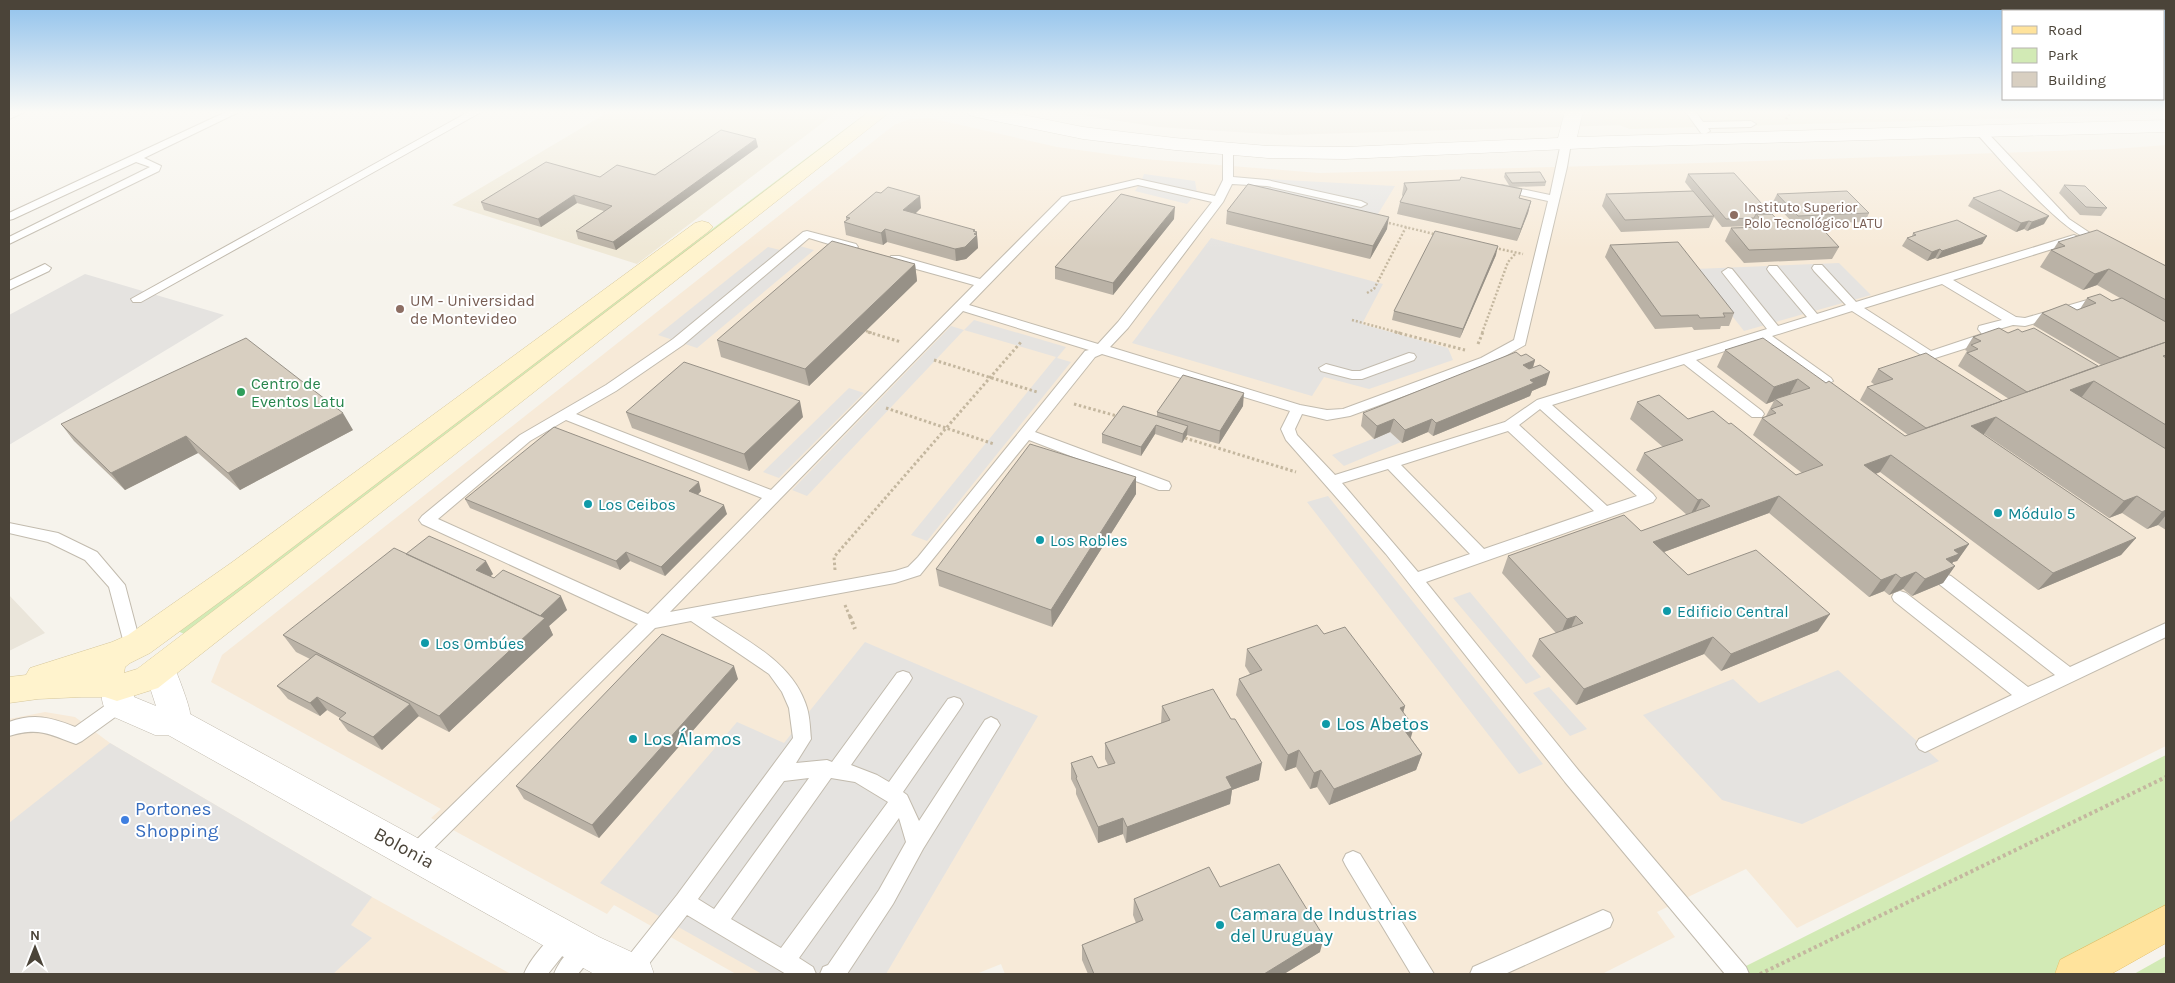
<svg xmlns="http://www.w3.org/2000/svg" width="2175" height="983" viewBox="0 0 2175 983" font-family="Karla,sans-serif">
<rect width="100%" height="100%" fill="#f6f3ec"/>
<path fill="#eae5da" d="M1056,111H2098L1284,135L1158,127Z
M9,595L45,633L9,651Z"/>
<path fill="#f7ead8" d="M930,118L1057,147L1144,159L1319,173L1671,164L2114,149L2166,145V746L1797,928L1746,869L1657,912L1675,937L1602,974H1005L1001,964L976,974H736L614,905L607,914L431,818L441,809L211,682L222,655L894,125L910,119Z
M45,712L75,717L110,743L372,897L511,974H9V719Z"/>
<path fill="#efe8d6" d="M610,111H838L637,264L452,205Z
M1601,111H2166V114L1630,129L1599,118Z"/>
<path fill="#d2eab5" d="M869,111H875L218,609L184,634L178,631Z
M2166,755V916L2059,974H1730Z
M2166,956V974H2134Z"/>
<path fill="#e5e3e0" d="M1144,174L1195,181L1197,193L1187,204L1135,191L1141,182Z
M1266,179L1395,186L1375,219L1258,191Z
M1211,238L1383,284L1362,324L1448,348L1453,360L1369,389L1324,377L1312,396L1132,343Z
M789,243L814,250L697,348L658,335L768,247L780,250Z
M1839,263L1871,295L1744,331L1695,269Z
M85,274L224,315L9,445V315Z
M974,320L1066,347L1057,358L1071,362L927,541L911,535L1056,357L964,330L807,496L792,490L951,326L964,330Z
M849,388L864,393L779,478L763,472Z
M1390,432L1401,442L1344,466L1332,455Z
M1328,496L1543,764L1519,774L1307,502Z
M1470,592L1541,677L1526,684L1453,598Z
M865,642L1038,716L886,974H762L600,883L737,722L784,743Z
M1838,670L1939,761L1802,824L1722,800L1643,715L1733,679L1759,703Z
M1549,687L1587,729L1570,736L1533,693Z
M110,743L372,897L351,925L372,938L333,974H9V823Z"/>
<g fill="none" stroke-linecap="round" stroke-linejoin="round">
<g stroke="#c2bbae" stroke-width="2">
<path id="lane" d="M13,111H27L9,119V113Z
M228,111H241L144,158L161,166L159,171L9,244V237L150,167L136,162L13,219L9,220V213Z
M470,111H483L141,302H133L131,299Z
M1685,111H1695L1703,122L1751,121L1756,124L1751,127L1708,128L1710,131L1705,134L1701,133Z
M1980,128L1984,129L2069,219L2090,233L2092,235L2090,237C2070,242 1993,151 1976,133L1975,131Z
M1566,140L1571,143L1567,167L1525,345L1491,364L1350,416L1327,420L1302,414L1295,429L1297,435L1335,475L1505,422L1537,400L1767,329L1722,272L1728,268L1732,269L1778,326L1807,317L1769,272L1767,269L1769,266H1777L1817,314L1846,305L1814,271L1812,268L1814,265H1822L1856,302L2074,235L2078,237L2080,239L2078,241L1953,280L2016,317L2025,318L2101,296L2107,300L2105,303L2025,326L2013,325L1992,331L1996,336L1995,339L1929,360L1852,311L1772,336L1831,378L1833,381L1826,385L1821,384L1760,340L1696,360L1762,411L1764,414L1762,417H1752L1684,364L1552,405L1653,494L1656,498L1653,502L1426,582L1579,771L1746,967L1749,974H1725L1565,782L1386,554L1286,440L1281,429L1290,411L1102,354L1095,357L1035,432L1169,482L1171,486L1169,490H1159L1029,440L920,575L895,583L711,617C747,641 794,663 807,708C810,718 810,729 811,739L796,763L827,760L832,762L897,673L903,671L909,673L912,678L909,683L851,765L877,775L889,782L948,699L954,697L960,699L963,704L960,709L903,792L907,795L919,821L985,720L991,717L997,720L1000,725L923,849L893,904L847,974H820L823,967L828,965L879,890L906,842L899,818L799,958L813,967L816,974H786L687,915L641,974H621L619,971L622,964L677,895L793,738L789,708L782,692L769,674L691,621L655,628L422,860L415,863L408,860L405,854L408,848L638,624L422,524L419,520L422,516L520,435L606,385L673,339L803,232L807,231L856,244L858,247L852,251L809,238L683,345L616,391L576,414L771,490L974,285L891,262L889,259L891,256H899L980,279L1062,197L1138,179L1215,196L1223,180V149L1228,146L1233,149V177L1267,180L1361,201L1367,204L1361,207L1267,186L1232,184L1223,202L1128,328L1110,347L1300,405L1327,410L1343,409L1481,358L1514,340L1548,201L1498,190L1496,188L1502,185L1550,195L1561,143ZM1138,185L1212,202L1118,322L1098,344L969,305L1070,201ZM1942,284L2002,320L1979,326L1978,329L1982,334L1931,351L1864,308ZM963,311L1089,350L1085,351L918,557L908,567L895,571L670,612ZM1540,409L1637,496L1607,506L1519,425ZM566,420L762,498L648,614L438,519L530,441ZM1508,431L1594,511L1484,549L1401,465ZM1388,469L1470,554L1418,572L1342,483ZM809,778L714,909L698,899L784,781ZM831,778L855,782L888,802L781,948L731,919Z
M45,264L51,268L49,271L9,290V281Z
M1409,353L1414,354L1416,357L1414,360L1362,379H1352L1321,371L1319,368L1326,364L1352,371H1360Z
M9,523L58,533L97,552L125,585L141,646L138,651L132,653L126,651L109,587L85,560L48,542L9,533Z
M1945,574L1951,576L2070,667L2166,623V637L1925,752L1919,749L1916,744L1919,739L2012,695L1894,601L1892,597L1894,593L1900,591L1906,593L2028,687L2055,675L1939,584L1937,580L1939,576Z
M119,698L125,700L128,705L125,710L82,741L76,744C48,734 39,727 9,736V722C33,713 51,717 75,727L113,700Z
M1353,851L1360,854L1434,974H1411L1346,866L1343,860L1346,854Z
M1603,910L1610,913L1613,920L1610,927L1505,974H1470L1473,967Z
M564,928L571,931L574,938L571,945L548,974H524C529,961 551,933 564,928Z
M585,940L592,943L595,950L592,957L578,974H554C559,961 572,945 585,940Z"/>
</g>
<g stroke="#c2bbae" stroke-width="1">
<path id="street" d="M967,111H1003L1083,127L1175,138L1268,146L1345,147L1558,138L1565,111H1583L1577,137L2166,120V132L1613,147L1345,159L1268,158L1175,150L1083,139L976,117L969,115Z
M160,656L171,660C175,667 191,709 190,714L599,937L649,960L654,974H594L168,735H155L107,714C101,702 99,691 106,679L117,675L128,679L133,688L134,697L156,706L144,669L149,660Z"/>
</g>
<g stroke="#d6c79b" stroke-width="1">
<path id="secondary" d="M870,111H891L158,688L117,701L105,697H81L38,699L9,703V677L26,675L30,668L112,642L128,635L231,563L695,223L702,221L709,223L713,227L709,231L251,579L150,653L130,663L125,667L124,673L137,669Z"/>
</g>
<g stroke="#e6c16a" stroke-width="1">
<path id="primary" d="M2166,905V943L2111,974H2055L2060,960Z"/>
</g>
<path stroke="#c4b79f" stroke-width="2.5" stroke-dasharray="2 2" stroke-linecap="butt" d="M1786,119L1792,111
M1385,222L1438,235
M1495,248L1523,254
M1367,293L1374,289L1406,227
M1352,320L1400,333
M866,331L872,333
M1482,333L1508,262L1516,253"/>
<path stroke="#c4b79f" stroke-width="3" stroke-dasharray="2.5 2.5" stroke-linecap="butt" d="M868,332L901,342
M1395,332L1465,350
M1478,344L1483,332
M934,360L1037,392
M1074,404L1117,416
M886,408L994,444
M1185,438L1296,472
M835,570L834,557L1021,342
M845,605L850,617"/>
<path stroke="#c4b79f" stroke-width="4" stroke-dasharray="3 3" stroke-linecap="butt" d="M850,616L855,629
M1760,974L2166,777"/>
<use href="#lane" fill="#fff" fill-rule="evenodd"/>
<use href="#street" fill="#fff" fill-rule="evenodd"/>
<use href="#secondary" fill="#fff3cd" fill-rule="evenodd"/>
<use href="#primary" fill="#ffe39c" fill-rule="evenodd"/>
</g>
<path fill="#bab2a6" d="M758,147L616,250L578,239L576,231L604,211L577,203L541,227L484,210L481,202L600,177L655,175Z
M1505,173L1546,182L1545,186L1512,187L1519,198L1531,201L1528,213L1517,241L1397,214L1400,202L1403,197L1402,195L1404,183L1510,187L1504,177Z
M1688,174L1771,214L1783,226L1839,247L1832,259L1744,263L1725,241L1731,228L1752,227L1751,226L1722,227L1714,217L1709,228L1621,232L1602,206L1606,194L1692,191L1685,182Z
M2064,185L2107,208L2101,216L2080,215L2059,193Z
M1777,194L1869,213L1865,222L1794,224L1773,202Z
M1973,198L2044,224L2027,231L2024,229L2016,232L1968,206Z
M921,208L915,214L975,232L977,235L978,248L966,259L956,261L887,242L883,245L846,235L844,222L846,221V217Z
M1227,211L1387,229L1370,259L1226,224Z
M1174,219L1113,295L1055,279V267Z
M1913,233L1987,236L1982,244L1937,259L1935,258L1927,261L1902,246L1907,238L1912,236Z
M2058,242L2166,266V530L2158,525L2147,529L2122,513L2109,518L1984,434H1983L2136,538L2121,555L2038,590L1880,472L1876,474L1969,544L1957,561L1953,562L1952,564L1955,566L1943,583L1912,596L1903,589L1889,595L1884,591L1869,597L1769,513L1664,552L1688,575L1818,631L1721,671L1704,654L1576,705L1532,656L1539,639L1556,633L1502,573L1508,556L1641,531L1687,515L1636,470L1644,453L1663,447L1630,419L1637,402L1688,419L1729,424L1796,475L1802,473L1753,435L1762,418L1766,416L1774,401L1766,404L1717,367L1725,350L1826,383L1905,436L1908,435L1860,400L1867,387L1875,385L1871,382L1878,369L2002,401L2009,399L1958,366L1967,351L1965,350L1973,337L2008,333L2022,332L2098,366L2101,365L2033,325L2042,313L2077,310L2080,309L2087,298L2112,301L2120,298L2097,285L2083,290L2040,267L2051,250H2053Z
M1610,245L1734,313L1729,326H1721L1720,329L1694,330L1692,327L1655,329L1605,257Z
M1496,255L1460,338L1392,320L1394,311Z
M915,264L917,281L809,386L721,357L717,340Z
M1521,356L1535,360L1533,368L1546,385L1532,391L1530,396L1433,436L1428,432L1402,443L1390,432L1374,439L1361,426L1363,413Z
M1243,406L1219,444L1187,435L1182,443L1155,434L1141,456L1102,443V434L1157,416V412Z
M626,412L803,417L749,471L632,428Z
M61,424L353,430L240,490L198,453L125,490L74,441Z
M1136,477V494L1052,627L939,586L936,569Z
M701,491L698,495L727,514L665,576L630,561L620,570L470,508L465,499Z
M406,554L493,574L490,576L567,610L549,626L553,635L449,732L418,716L382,750L348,731L339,719L340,718L327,710L320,716L288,699L277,686L310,659L296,652L283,635Z
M1324,634L1405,706L1403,713L1411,738L1422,754L1416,770L1329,805L1317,787L1310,789L1296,767L1285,771L1236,695L1239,679L1250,674L1245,666L1247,649Z
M738,679L599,838L524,799L516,786Z
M1162,706L1259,780L1232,790L1230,804L1126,843L1123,834L1098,843L1076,794V789L1071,779V763L1098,768L1108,765L1105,759V743L1161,723Z
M1220,887L1320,952L1284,974H1088L1082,960V945L1136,923L1133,915L1134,899Z"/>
<path fill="#979187" d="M756,139L758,147L616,250L613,242Z
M574,195L577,203L541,227L538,219Z
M920,196L921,208L905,223L903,210Z
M1531,201L1528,213L1517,241L1521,229Z
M1175,207L1174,219L1113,295V283Z
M2049,216L2044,224L2027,231L2032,222Z
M1389,217L1387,229L1370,259L1373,246Z
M2029,221L2024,229L2016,232L2021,223Z
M885,229L887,242L883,245L881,233Z
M975,230V234L977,232V236V235L978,248L966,259L956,261L955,249Z
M1987,236L1982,244L1937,259L1942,251Z
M1498,246L1496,255L1460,338L1463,329Z
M1940,249L1935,258L1927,261L1932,252Z
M915,264L917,281L809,386L805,369Z
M2109,269L2097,285L2083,290L2095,274Z
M1535,360L1531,373L1523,365Z
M1550,372L1546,385L1532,391L1530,396L1433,436L1436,423L1530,380Z
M1798,379L1789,396L1775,399L1774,401L1766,404L1774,387Z
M2094,381L2081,398L2070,390Z
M1244,393L1243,406L1219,444L1220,431Z
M800,401L803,417L749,471L744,454Z
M343,413L353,430L240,490L228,473Z
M1996,417L1984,434L1959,443L1971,426Z
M1394,419L1390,432L1374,439L1377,426Z
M1432,419L1428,432L1402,443L1405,430Z
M1156,425L1155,434L1141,456V447Z
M1188,426L1187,435L1182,443L1183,434Z
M186,436L198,453L125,490L111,473Z
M1891,455L1880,472L1854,482L1864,465Z
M1136,477V494L1052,627L1051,610Z
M699,482L701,491L692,500L689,491Z
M1779,496L1769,513L1645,559L1653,542Z
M2137,496L2122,513L2109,518L2124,501Z
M1702,499L1693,516L1689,517L1698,500Z
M724,505L727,514L665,576L661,567Z
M2166,510V515L2158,525L2147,529L2162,512Z
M2136,538L2121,555L2038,590L2053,573Z
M1969,544L1957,561L1953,562L1948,570L1955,566L1943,583L1912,596L1925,579L1946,559L1954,550Z
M626,552L630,561L620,570L616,561Z
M486,561L493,574L483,583L476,570Z
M1916,572L1903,589L1889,595L1901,578Z
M1896,574L1884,591L1869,597L1881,580Z
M561,596L567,610L549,626L553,635L449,732L439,716L538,617Z
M1830,614L1818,631L1721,671L1731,654Z
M1576,616L1569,633L1560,636L1567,619Z
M1713,637L1704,654L1576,705L1584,689Z
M734,666L738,679L599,838L592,825Z
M317,697L327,710L320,716L310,703Z
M410,704L419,716L382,750L373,737Z
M1405,706L1400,723V708Z
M1414,727L1409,744L1405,731Z
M1299,750L1296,767L1285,771L1288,755Z
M1422,754L1416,770L1329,805L1334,789Z
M1262,763L1259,780L1232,790L1230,804L1126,843L1127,827L1226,777Z
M1321,770L1317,787L1310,789L1314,773Z
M1123,818V834L1098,843V827Z
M1324,937L1320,952L1284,974H1264Z"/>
<path fill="#d8cfc1" stroke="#979187" d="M721,130L756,139L613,242L576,231L612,206L574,195L538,219L481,202L546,162L600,177L617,165L655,175Z
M1540,172L1546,182L1512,183L1505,173Z
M1734,173L1771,214H1756L1754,218L1726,219L1688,174Z
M1461,177L1522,189L1519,198L1531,201L1521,229L1400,202L1407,189L1404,183L1460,180Z
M1248,184L1389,217L1373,246L1227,211Z
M2064,185L2085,186L2107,208L2086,207Z
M888,187L920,196L903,210L975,230L973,231L977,232L974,234L977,235L965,247L955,249L885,229L881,233L844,222L850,218L846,217L876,192L881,193Z
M2000,190L2049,216L2032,222L2029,221L2021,223L1973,198Z
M1693,191L1714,216L1625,220L1606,194Z
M1847,191L1869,213L1798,216L1777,194Z
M1121,194L1175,207L1113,283L1055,267Z
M1756,214H1772L1783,226L1818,224L1839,247L1749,250L1731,228L1767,227Z
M1957,220L1987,236L1942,251L1940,249L1932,252L1907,238L1916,235L1913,233Z
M2097,230L2166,266V300L2109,269L2095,274L2051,250L2065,246L2058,242Z
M1435,231L1498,246L1463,329L1394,311Z
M832,241L915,264L805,369L717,340Z
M1678,242L1734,313H1723L1725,317L1700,318L1698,315L1661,316L1610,245Z
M2100,294L2112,301L2122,298L2166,322V342L2120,358L2042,313L2066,304L2077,310L2096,303L2087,298Z
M1999,328L2008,333L2018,329L2022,332L2034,328L2098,366L2027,392L1967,353L1978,349L1971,345L1981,341L1973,337Z
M246,338L343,413L228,473L186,436L111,473L61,424Z
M1763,338L1826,383L1829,381L1905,436L2166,342V355L2163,356L2166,358V425L2094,381L2070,390L2166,449V510L2162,512L2137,496L2124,501L1996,417L1971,426L2136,538L2053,573L1891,455L1864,465L1969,544L1954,550L1959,554L1946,559L1955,566L1925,579L1916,572L1901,578L1896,574L1881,580L1779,496L1653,542L1688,575L1756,550L1830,614L1731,654L1713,637L1584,689L1539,639L1583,623L1576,616L1567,619L1508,556L1624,515L1641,531L1710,506L1702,499L1698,500L1644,453L1683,440L1637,402L1659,395L1688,419L1713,411L1729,424L1731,423L1796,475L1823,465L1762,418L1776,413L1771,409L1783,405L1775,399L1810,388L1798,379L1774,387L1725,350Z
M1516,352L1521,356L1526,354L1535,360L1523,365L1529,369L1540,365L1550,372L1530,380L1534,383L1436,423L1432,419L1405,430L1394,419L1377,426L1363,413Z
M1926,353L2002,401L1926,428L1867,387L1893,379L1878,369Z
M684,362L800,401L744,454L626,412Z
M1183,375L1244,393L1220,431L1157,412Z
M1123,406L1188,426L1183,434L1156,425L1141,447L1102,434Z
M554,427L699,482L689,491L724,505L661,567L626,552L616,561L465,499Z
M1030,444L1136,477L1051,610L936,569Z
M429,536L486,561L476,570L494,578L503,570L561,596L540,616L406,554Z
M394,548L545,618L439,716L283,635Z
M1317,625L1324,634L1345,627L1405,706L1400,708L1414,727L1405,731L1422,754L1334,789L1321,770L1314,773L1299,750L1288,755L1239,679L1262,670L1247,649Z
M662,634L734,666L592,825L516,786Z
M316,654L410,704L373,737L339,719L346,713L317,697L310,703L277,686Z
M1213,689L1231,719H1235L1262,763L1226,777L1232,788L1127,827L1123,818L1098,827L1076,778L1077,777L1071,763L1092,756L1098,768L1115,763L1105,743L1170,720L1162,706Z
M1279,864L1324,937L1264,974H1094L1082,945L1143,920L1134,899L1209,867L1220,887Z"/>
<linearGradient id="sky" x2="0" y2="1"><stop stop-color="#8fc1ec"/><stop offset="0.45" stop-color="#fbfaf6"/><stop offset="1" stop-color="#fbfaf6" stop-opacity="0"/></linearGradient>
<rect width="2175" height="249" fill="url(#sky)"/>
<g fill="#8d6e63" stroke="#fff" stroke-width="2">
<circle cx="1734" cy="215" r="5"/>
<circle cx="400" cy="309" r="5"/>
</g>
<circle fill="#2e9e5b" stroke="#fff" stroke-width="2" cx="241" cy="392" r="5"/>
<g fill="#0f9aa8" stroke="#fff" stroke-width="2">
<circle cx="588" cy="504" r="5"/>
<circle cx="1998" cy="513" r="5"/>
<circle cx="1040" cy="540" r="5"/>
<circle cx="1667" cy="611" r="5"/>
<circle cx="425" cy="643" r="5"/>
<circle cx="1326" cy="724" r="5"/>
<circle cx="633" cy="739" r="5"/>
<circle cx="1220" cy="925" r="5"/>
</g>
<circle fill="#3f7fe0" stroke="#fff" stroke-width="2" cx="125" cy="820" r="5"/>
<g text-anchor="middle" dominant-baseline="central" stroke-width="4" stroke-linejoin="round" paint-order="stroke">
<g font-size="14" fill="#785e54" stroke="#fff" text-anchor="start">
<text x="1744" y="207">Instituto Superior<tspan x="1744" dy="16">Polo Tecnológico LATU</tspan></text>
</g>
<g font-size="16" fill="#785e54" stroke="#fff" text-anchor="start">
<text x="410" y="300">UM - Universidad<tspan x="410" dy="18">de Montevideo</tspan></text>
</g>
<g font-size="16" fill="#27864d" stroke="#fff" text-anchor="start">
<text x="251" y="383">Centro de<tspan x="251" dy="18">Eventos Latu</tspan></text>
</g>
<g font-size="16" fill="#0d838f" stroke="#fff" text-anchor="start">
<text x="598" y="504">Los Ceibos</text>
<text x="2008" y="513">Módulo 5</text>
<text x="1050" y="540">Los Robles</text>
<text x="1677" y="611">Edificio Central</text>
<text x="435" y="643">Los Ombúes</text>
</g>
<g font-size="19" fill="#0d838f" stroke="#fff" text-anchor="start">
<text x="1336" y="724">Los Abetos</text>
<text x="643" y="739">Los Álamos</text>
<text x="1230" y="914">Camara de Industrias<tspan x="1230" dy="22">del Uruguay</tspan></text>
</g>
<g font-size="19" fill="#366cbe" stroke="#fff" text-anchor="start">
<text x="135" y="809">Portones<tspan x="135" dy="22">Shopping</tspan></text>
</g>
<g font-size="19" fill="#4b4439" stroke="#fff">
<text transform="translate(404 848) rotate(29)">Bolonia</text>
</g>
</g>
<rect width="2175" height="983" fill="none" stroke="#4b4439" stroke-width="20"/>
<rect x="2002" y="10" width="162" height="90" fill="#ffffff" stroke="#b7b4b0"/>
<rect x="2012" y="26" width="25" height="8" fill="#ffe39c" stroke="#b7b4b0"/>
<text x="2048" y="35" font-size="15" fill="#4b4439">Road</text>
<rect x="2012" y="48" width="25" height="15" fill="#d2eab5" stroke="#b7b4b0"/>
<text x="2048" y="60" font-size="15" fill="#4b4439">Park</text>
<rect x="2012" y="72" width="25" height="15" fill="#d8cfc1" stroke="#b7b4b0"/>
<text x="2048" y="85" font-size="15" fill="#4b4439">Building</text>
<g transform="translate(35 948)" stroke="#ffffff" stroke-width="4" paint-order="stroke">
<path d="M0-4L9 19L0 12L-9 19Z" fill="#4b4439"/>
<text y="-8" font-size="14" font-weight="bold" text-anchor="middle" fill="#4b4439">N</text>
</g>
</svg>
